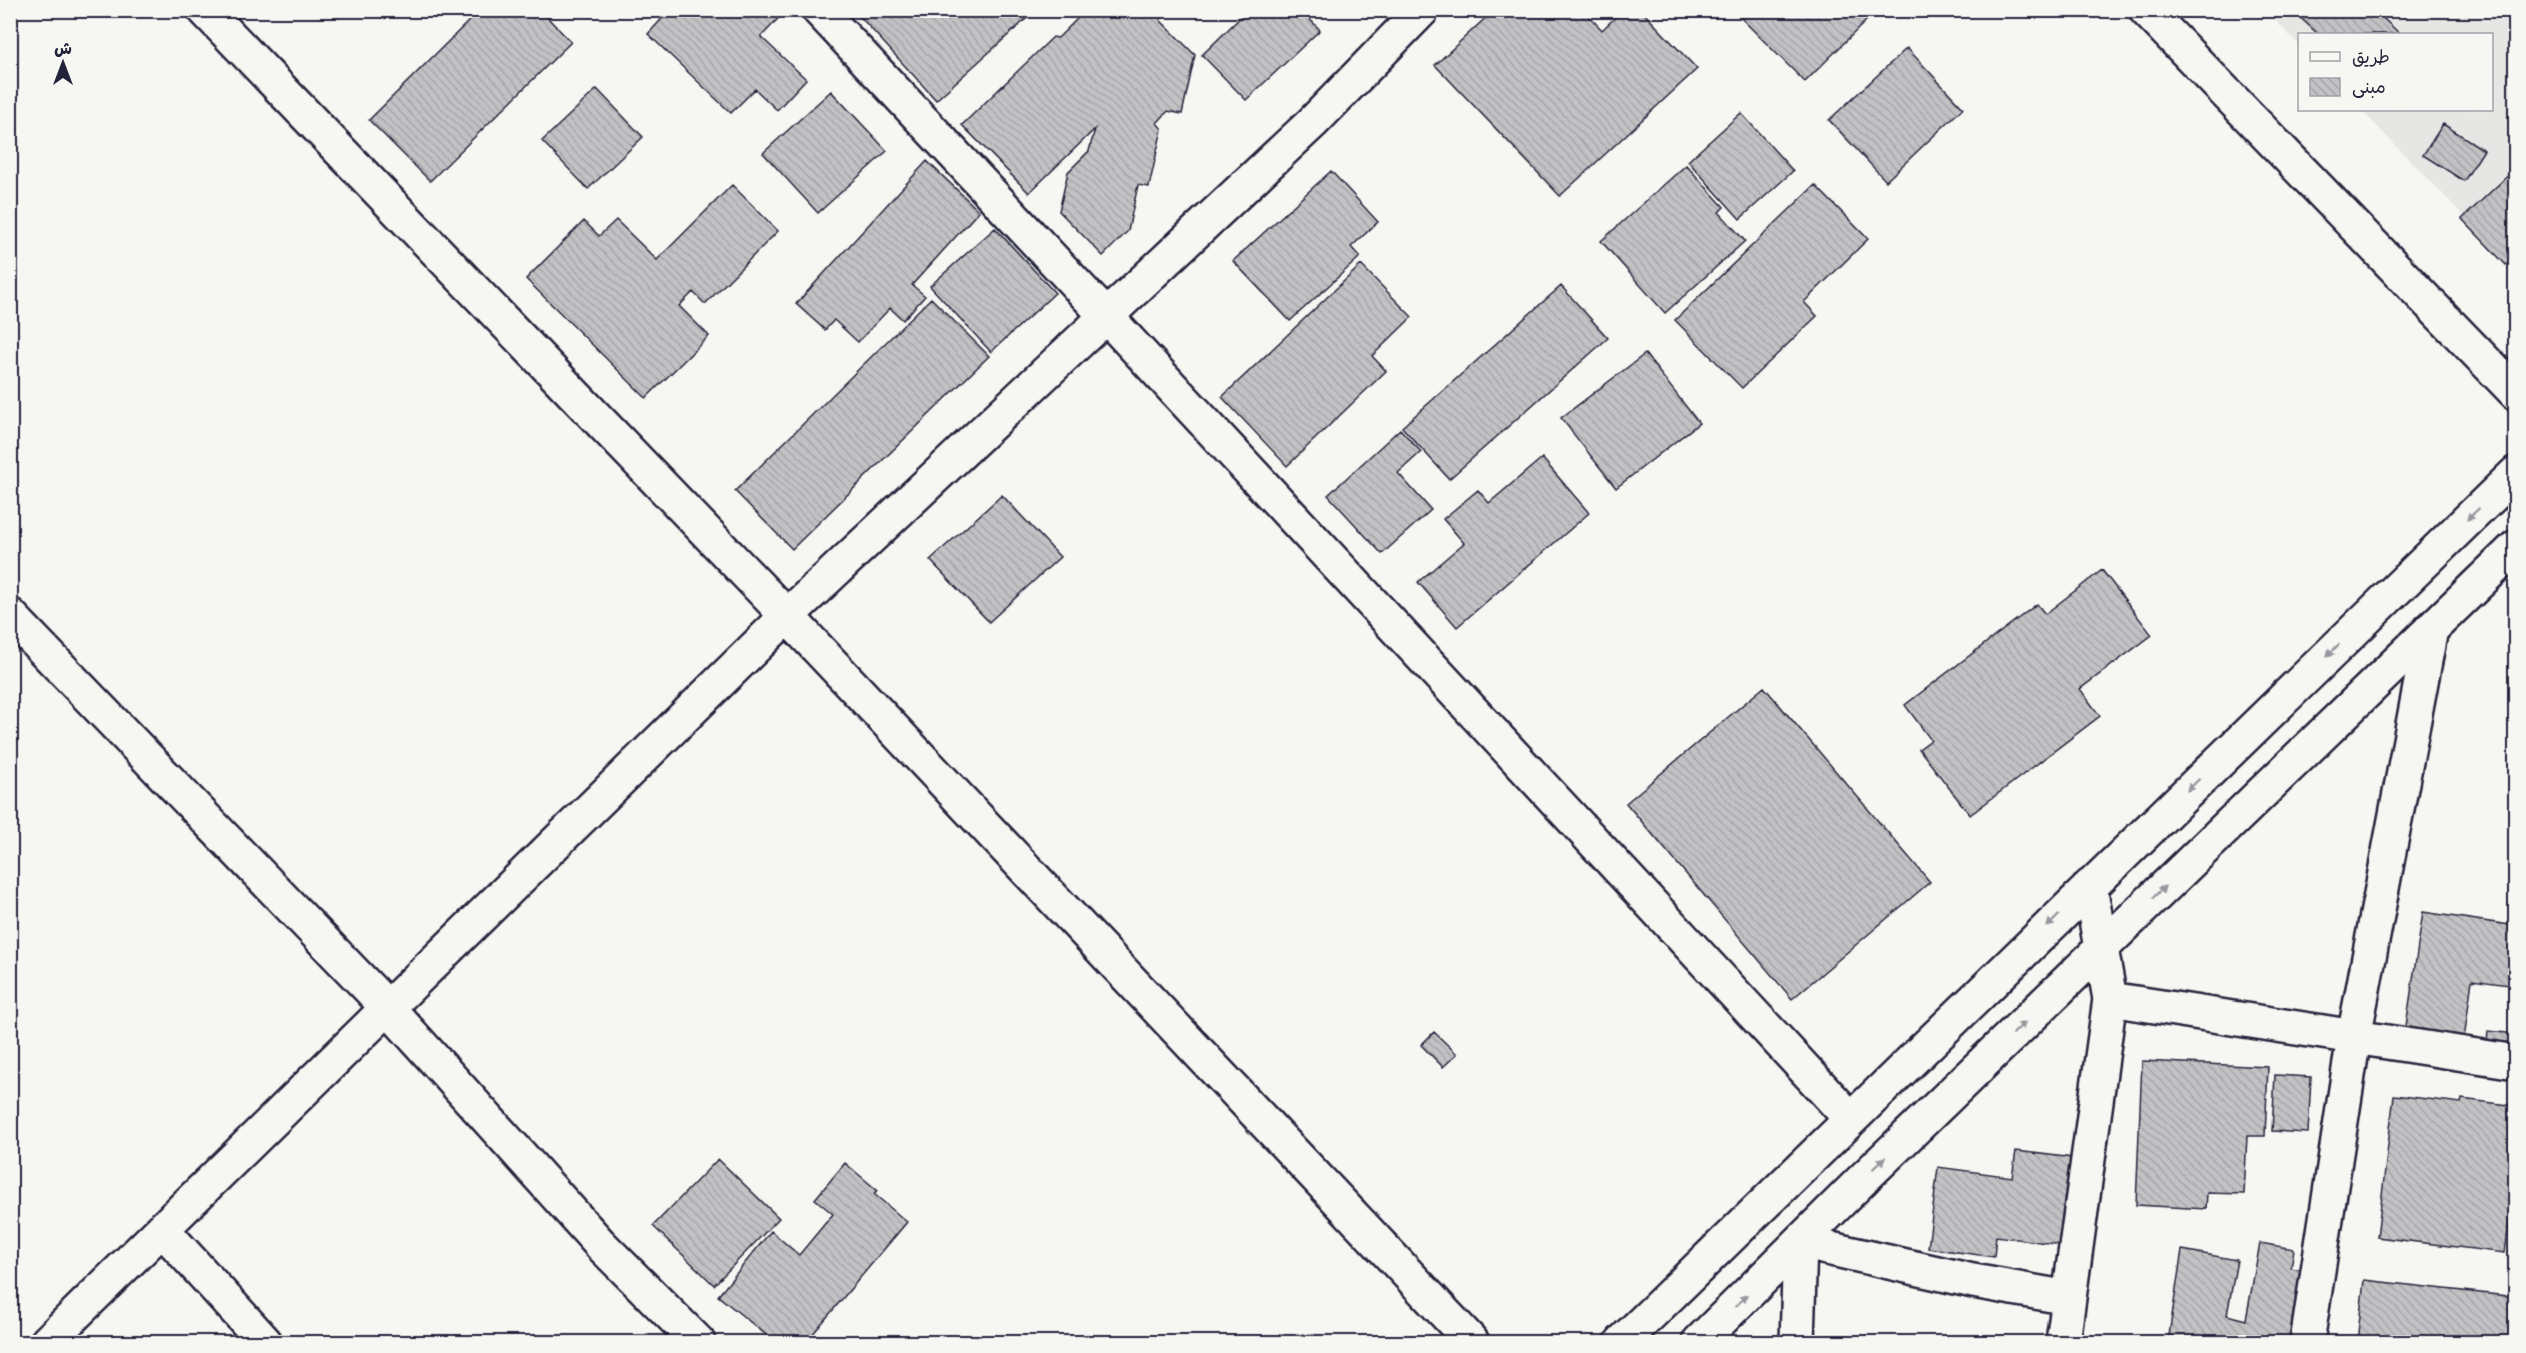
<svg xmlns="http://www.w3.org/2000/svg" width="2526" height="1353" viewBox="0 0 2526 1353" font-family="'Gochi Hand','Playpen Sans Arabic',sans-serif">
<defs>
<pattern id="building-back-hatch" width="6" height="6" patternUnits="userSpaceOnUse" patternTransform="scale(1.5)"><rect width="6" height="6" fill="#c2c2c4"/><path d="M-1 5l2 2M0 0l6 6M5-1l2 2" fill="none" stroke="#a6a6a9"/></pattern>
</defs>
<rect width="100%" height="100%" fill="#f6f6f2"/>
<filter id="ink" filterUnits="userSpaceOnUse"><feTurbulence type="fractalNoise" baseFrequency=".0167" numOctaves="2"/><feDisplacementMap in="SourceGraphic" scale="12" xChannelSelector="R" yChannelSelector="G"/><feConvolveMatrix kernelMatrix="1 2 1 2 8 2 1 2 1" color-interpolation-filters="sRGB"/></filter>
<g filter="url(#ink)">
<path fill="#e6e6e4" d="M2266,11H2515V262L2512,265L2361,110H2492V34H2300L2299,45Z"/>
<path fill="url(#building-back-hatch)" stroke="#22223b" stroke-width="1.5" d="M480,10H540L571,42L430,181L369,120Z
M670,10H786L761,37L806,79L777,110L755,89L731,113L648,34Z
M854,10H1036L936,100Z
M1086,10H1170L1160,20L1195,55L1182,114L1168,111L1157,123L1162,129L1149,187L1138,185L1128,231L1103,256L1059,211L1068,172L1089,151L1095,129L1029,193L962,125L1053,37L1058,38Z
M1248,10H1301L1320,30L1246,100L1202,55Z
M1494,10H1589L1586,13L1602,30L1623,10H1641L1697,69L1560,196L1435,65Z
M1747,10H1876V11L1805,82L1740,17Z
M2292,10H2374L2400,34H2318Z
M1907,48L1963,108L1886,181L1829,120Z
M597,89L643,137L588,189L542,141Z
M831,91L887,151L818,213L763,153Z
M1741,113L1793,171L1740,219L1688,161Z
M2443,124L2484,150L2464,181L2423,155Z
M927,161L979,211L912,285L925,296L903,320L890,308L858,342L834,320L825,330L796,304Z
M1686,165L1724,207L1719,212L1745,241L1665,313L1601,241Z
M2516,168V256L2506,265L2462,219Z
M1331,171L1378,222L1351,247L1360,257L1290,321L1233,261Z
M732,185L778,231L705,304L693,292L679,306L709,336L646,398L526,279L584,221L599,236L616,220L657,260Z
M1815,185L1868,239L1804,302L1817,316L1742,388L1675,320Z
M995,228L1055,293L991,352L930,286Z
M1361,265L1412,317L1372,356L1386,371L1287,466L1222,397Z
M1561,286L1608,338L1449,479L1402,427Z
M931,298L989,356L792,549L735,491Z
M1645,354L1699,423L1616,488L1561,418Z
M1400,429L1421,452L1398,473L1431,510L1382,554L1328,495Z
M1542,458L1589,513L1457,627L1418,582L1464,543L1443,519L1478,490L1489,503Z
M1002,495L1060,557L989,622L930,560Z
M2102,570L2152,635L2080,689L2100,716L1970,815L1919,749L1931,740L1905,705L2037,604L2045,614Z
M1764,687L1930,882L1792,999L1626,803Z
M2423,912L2516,926V986L2472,980L2461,1062L2402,1053Z
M2488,1031L2516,1034V1078L2484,1075Z
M1434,1032L1457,1054L1443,1067L1421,1045Z
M2142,1061L2268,1067L2265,1136H2247L2244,1194L2207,1193L2206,1209L2136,1205Z
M2275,1075L2311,1077L2308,1133L2272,1131Z
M2394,1095L2461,1103L2462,1099L2516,1106V1170L2505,1253L2377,1237Z
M2016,1151L2073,1158L2061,1245L1996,1236L1994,1257L1928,1248L1938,1167L2012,1177Z
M718,1159L779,1218L714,1285L653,1226Z
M845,1163L877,1190L874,1194L907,1222L806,1342H775L718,1296L771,1231L799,1255L833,1214L815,1199Z
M2260,1243L2294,1249L2291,1268L2315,1272L2301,1342H2168L2182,1250L2237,1260L2227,1315L2246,1320Z
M2364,1280L2516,1297V1342H2357Z"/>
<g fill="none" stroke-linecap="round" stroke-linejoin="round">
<g stroke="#22223b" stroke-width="38">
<path id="street" d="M205,10L787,616L1472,1342
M819,10L1106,316L1850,1118
M2146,10L2516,393
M10,615L388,1008L600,1244L698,1342
M2110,999L2516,1062
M162,1229L265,1342
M47,1342L787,616L1313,122L1422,10
M1797,1342L1800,1242L1973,1281L2069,1298
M2063,1342L2110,999L2090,886
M2307,1342L2354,1037L2431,629"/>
</g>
<g stroke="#22223b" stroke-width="38">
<path id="secondary" d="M1622,1342L2516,473
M1699,1342L1863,1179L2516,547"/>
</g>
<use href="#street" stroke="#f6f6f2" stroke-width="33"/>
<use href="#secondary" stroke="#f6f6f2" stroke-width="33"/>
</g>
<defs><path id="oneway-solid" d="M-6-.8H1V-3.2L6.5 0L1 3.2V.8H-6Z" transform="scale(1.5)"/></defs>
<g fill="#9797a0">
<use href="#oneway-solid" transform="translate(2473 514) rotate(136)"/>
<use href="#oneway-solid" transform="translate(2333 650) rotate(136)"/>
<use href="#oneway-solid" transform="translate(2193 785) rotate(136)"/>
<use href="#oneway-solid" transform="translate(2159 892) rotate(-44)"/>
<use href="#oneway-solid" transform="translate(2053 921) rotate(136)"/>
<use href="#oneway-solid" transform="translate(2019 1028) rotate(-44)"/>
<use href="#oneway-solid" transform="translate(1879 1163) rotate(-44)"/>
<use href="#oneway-solid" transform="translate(1741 1301) rotate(-45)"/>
</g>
</g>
<rect width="2526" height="1353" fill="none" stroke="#f6f6f2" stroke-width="36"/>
<rect x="18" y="18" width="2490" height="1317" fill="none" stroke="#22223b" stroke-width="2" filter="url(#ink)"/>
<rect x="2298" y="33" width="195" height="78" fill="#f6f6f2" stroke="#a1a1a9" stroke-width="1.5"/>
<rect x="2310" y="52" width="30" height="9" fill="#f6f6f2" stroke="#a1a1a9" stroke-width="1.5"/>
<text x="2352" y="63" font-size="18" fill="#22223b">طريق</text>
<rect x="2310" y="78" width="30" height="18" fill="url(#building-back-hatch)" stroke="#a1a1a9" stroke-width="1.5"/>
<text x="2352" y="93" font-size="18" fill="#22223b">مبنى</text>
<g transform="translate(63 63)" stroke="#f6f6f2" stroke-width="4.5" paint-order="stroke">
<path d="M0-4.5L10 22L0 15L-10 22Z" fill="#22223b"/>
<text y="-9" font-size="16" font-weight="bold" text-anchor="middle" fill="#22223b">ش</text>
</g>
</svg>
